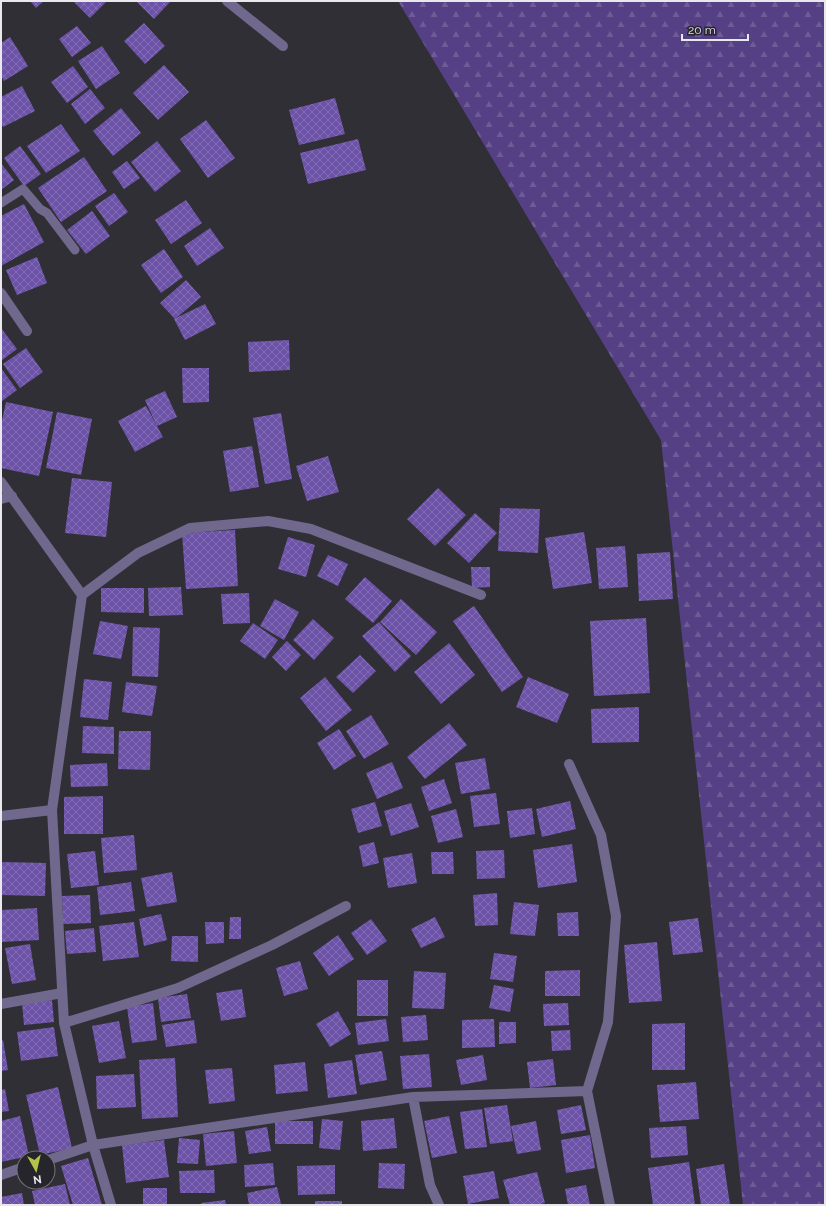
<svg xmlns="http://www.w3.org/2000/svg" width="826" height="1206" viewBox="0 0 826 1206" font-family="Raleway,sans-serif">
<defs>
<pattern id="forest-firs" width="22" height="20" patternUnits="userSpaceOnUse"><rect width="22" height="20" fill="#554085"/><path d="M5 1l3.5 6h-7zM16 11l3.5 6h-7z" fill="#6d5c96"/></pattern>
<pattern id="building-cross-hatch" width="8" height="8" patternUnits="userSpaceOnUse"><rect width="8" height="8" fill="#6d53a7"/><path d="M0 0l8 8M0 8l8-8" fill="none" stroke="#826cb3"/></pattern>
</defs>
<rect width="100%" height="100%" fill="#312f36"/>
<path fill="url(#forest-firs)" d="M398,1H825V1205H743L661,440Z"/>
<path fill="url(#building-cross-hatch)" d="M30,1H44L36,8Z
M73,1H107L90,18Z
M136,1H171L154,19Z
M144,23L165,46L145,64L124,41Z
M77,26L91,43L72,57L59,39Z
M10,37L28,66L4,81L1,76V43Z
M102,46L120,73L96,89L78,61Z
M164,65L189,92L158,120L133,93Z
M73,66L88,87L67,103L51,82Z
M22,86L35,111L3,127L1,123V97Z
M90,89L105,108L85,124L71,104Z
M335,98L345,134L299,145L289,110Z
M121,108L141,133L113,156L93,131Z
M206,120L235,158L208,178L180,139Z
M61,124L80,151L46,173L27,146Z
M358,139L366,170L308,184L300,153Z
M157,141L181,171L155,192L131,162Z
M20,146L41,174L24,186L4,158Z
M84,157L107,191L61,222L38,188Z
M127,161L140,178L124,189L112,172Z
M1,163L14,180L1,190Z
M114,193L128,212L109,226L95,206Z
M186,200L202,223L171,244L155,220Z
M24,204L44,242L1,266V216Z
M92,211L110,236L86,254L67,230Z
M210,228L224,248L197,266L184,246Z
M164,249L183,277L161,293L141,265Z
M37,257L47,283L17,295L6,270Z
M186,280L201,297L175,319L160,303Z
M205,304L216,324L185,340L174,319Z
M1,328L17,349L1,361Z
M289,340L290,370L249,372L248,342Z
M26,348L43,372L20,388L3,364Z
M1,368L17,390L1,402Z
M182,368H209V402L183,403Z
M165,391L177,417L157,426L163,437L135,452L118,421L146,406L156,424L145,400Z
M6,402L53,412L39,476L1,468V425Z
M57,412L92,419L81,475L46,468Z
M281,413L292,479L265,484L253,418Z
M252,446L259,487L230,492L223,451Z
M328,456L339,492L307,501L296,466Z
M72,478L112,482L106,537L65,533Z
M438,488L466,515L435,546L407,519Z
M500,508L540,509L538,553L498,551Z
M475,513L497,533L469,563L447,543Z
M235,530L238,586L186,589L182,533Z
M584,532L592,583L553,589L545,538Z
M288,537L315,545L306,577L278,569Z
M625,546L628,587L599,589L596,548Z
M670,552L673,599L639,601L637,554Z
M328,555L348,564L338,586L317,576Z
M471,567H490V587L472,588Z
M365,577L392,601L373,623L345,599Z
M181,587L183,615L149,616L148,588Z
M101,588H144V613L101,612Z
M249,593L250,623L223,624L221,594Z
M275,599L299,612L284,640L260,626Z
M401,599L437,632L416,655L380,622Z
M474,606L523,677L502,692L453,621Z
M646,618L650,693L594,696L590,621Z
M313,619L334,638L314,660L293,640Z
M100,621L128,626L121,659L93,654Z
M379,622L411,656L395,672L362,636Z
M253,623L278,640L265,659L240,641Z
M133,627L160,628L158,677L132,676Z
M287,641L301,655L286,671L272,657Z
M449,643L475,675L441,704L414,672Z
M360,655L376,671L353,693L336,677Z
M325,677L352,710L326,731L300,698Z
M528,677L569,694L557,723L516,707Z
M84,679L112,682L108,720L80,717Z
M126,682L157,686L152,716L122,712Z
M639,707V742L592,743L591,709Z
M371,715L389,744L364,759L346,731Z
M449,723L467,745L425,779L407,757Z
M83,726L114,727V754L82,753Z
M339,729L356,756L334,770L317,743Z
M119,731H151L150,770L118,769Z
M485,758L490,789L461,794L455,763Z
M392,762L403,788L377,799L366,773Z
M107,763L108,786L71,787L70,765Z
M444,779L452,803L429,811L421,787Z
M496,793L500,824L474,827L470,796Z
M103,796V834H64V797Z
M570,801L576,829L542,837L536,809Z
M375,802L382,826L358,833L351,809Z
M411,803L419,827L391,836L384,811Z
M532,808L535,834L510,838L507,811Z
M456,809L463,837L438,843L431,816Z
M134,835L137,870L104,873L101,838Z
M374,842L379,863L363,867L359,846Z
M572,844L577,882L538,888L533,850Z
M504,850L505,878L477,879L476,851Z
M95,851L99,885L71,888L67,854Z
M431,852H453L454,874H432Z
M412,853L417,883L388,888L383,858Z
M1,862L46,863L45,896L1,895Z
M172,872L177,902L147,907L141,878Z
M131,882L135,911L100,915L97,887Z
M497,893L498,925L475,926L473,895Z
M90,895L91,923L63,924L62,896Z
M514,902L539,905L535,936L510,934Z
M37,908L39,940L1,942V910Z
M578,912L579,936H558L557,913Z
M161,914L167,940L144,946L139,919Z
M230,917H241V939H229Z
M435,917L445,937L421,948L411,929Z
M698,918L703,952L673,955L669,922Z
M371,919L387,941L367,955L351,933Z
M134,922L139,957L103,961L99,926Z
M205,922H224V943L206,944Z
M94,928L96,952L67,954L65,931Z
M338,935L354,959L329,976L313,953Z
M172,936H198V962L171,961Z
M657,942L662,1001L629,1003L624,945Z
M30,944L36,980L12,984L5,948Z
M494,953L517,956L513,982L490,979Z
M300,961L308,989L284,996L276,968Z
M580,970V996H545V971Z
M414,971L446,973L444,1009L412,1008Z
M357,980H388V1016H357Z
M494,985L514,989L510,1012L489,1008Z
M242,989L246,1017L221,1021L216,993Z
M187,994L191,1018L161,1022L158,998Z
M52,1000L54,1022L24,1025L22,1003Z
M153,1003L157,1040L132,1043L127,1007Z
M568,1003L569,1025L544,1026L543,1004Z
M338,1011L351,1034L330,1047L316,1024Z
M426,1015L428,1040L403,1042L401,1017Z
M386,1019L389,1041L358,1045L355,1023Z
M494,1019L495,1047L462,1048V1020Z
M194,1020L197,1043L166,1047L162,1025Z
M119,1021L126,1058L99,1063L92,1026Z
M499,1022H516V1043L499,1044Z
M685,1023V1070H652V1024Z
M54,1027L58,1056L21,1061L17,1032Z
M570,1030L571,1050L552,1051L551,1031Z
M3,1040L8,1070L1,1071V1041Z
M382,1051L387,1080L360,1085L355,1055Z
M429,1054L432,1087L403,1089L400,1056Z
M483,1055L487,1080L461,1085L456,1060Z
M175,1058L178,1117L142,1119L139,1060Z
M553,1059L556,1085L530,1088L527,1062Z
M352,1060L357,1094L328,1098L324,1064Z
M305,1062L308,1091L276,1094L274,1065Z
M232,1068L235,1101L209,1104L205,1070Z
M134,1074L136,1107L97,1109L96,1076Z
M696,1082L699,1119L660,1122L657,1085Z
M58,1087L72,1148L40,1155L26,1095Z
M5,1089L9,1111L1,1112V1090Z
M507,1105L513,1141L490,1144L484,1108Z
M581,1105L586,1130L561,1134L557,1110Z
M482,1109L487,1147L465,1149L460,1112Z
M20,1116L29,1156L1,1162V1121Z
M449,1116L457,1153L432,1158L424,1121Z
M394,1118L397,1148L363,1151L361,1121Z
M322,1119L343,1121L340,1150L319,1148Z
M275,1121H313V1144H275Z
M536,1121L541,1150L517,1154L511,1126Z
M686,1126L688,1155L651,1158L649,1128Z
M267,1127L271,1151L249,1154L245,1131Z
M234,1131L237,1163L206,1166L203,1134Z
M590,1135L595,1168L566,1173L561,1140Z
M179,1138L200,1140L198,1164L177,1163Z
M164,1140L169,1177L126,1183L122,1145Z
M88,1158L102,1205H73L61,1166Z
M689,1162L695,1205H653L648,1168Z
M273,1163L275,1185L245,1187L244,1165Z
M379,1163L405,1164L404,1189L378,1188Z
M724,1164L730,1205H701L696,1169Z
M335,1165V1194L298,1195L297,1166Z
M214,1170L215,1193H180L179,1171Z
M494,1171L499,1198L468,1204L463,1176Z
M537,1172L545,1203L535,1205H510L503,1180Z
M65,1184L70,1205H35L32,1191Z
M586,1185L590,1205H568L565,1189Z
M277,1187L281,1204L249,1205L247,1193Z
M143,1188H167V1205H143Z
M22,1193L24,1205H1V1197Z
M225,1200L226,1205H201V1203Z
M315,1201H342V1205H315Z"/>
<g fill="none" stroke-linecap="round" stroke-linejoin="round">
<path stroke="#71688d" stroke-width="9" d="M1,203L23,189L40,209L47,213L75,250"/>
<path stroke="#71688d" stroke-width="10" d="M227,1L283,46
M1,293L27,331
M1,482L82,595
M1,499L12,496
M569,764L601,835L616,916L608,1022L587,1091L610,1205
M1,816L52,810
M1,1004L62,993
M64,1023L178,988L272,945L346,906
M413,1097L430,1185L439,1205
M48,1160L93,1145L413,1097L587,1091
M1,1175L24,1167
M111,1205L93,1145L64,1023L52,810L82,595L138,553L190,528L268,521L311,529L481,595"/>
</g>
<rect width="826" height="1206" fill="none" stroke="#e9e8ec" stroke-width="4"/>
<g transform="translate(36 1170) rotate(172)"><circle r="19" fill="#27252c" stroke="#757379"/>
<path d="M0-3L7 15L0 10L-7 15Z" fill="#b4c24a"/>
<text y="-6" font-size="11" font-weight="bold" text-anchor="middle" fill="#e9e8ec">N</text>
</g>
<path d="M682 34v6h66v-6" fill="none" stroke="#e9e8ec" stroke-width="2"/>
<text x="688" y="34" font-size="12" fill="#e9e8ec" stroke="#27252c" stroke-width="3" paint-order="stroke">20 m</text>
</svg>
